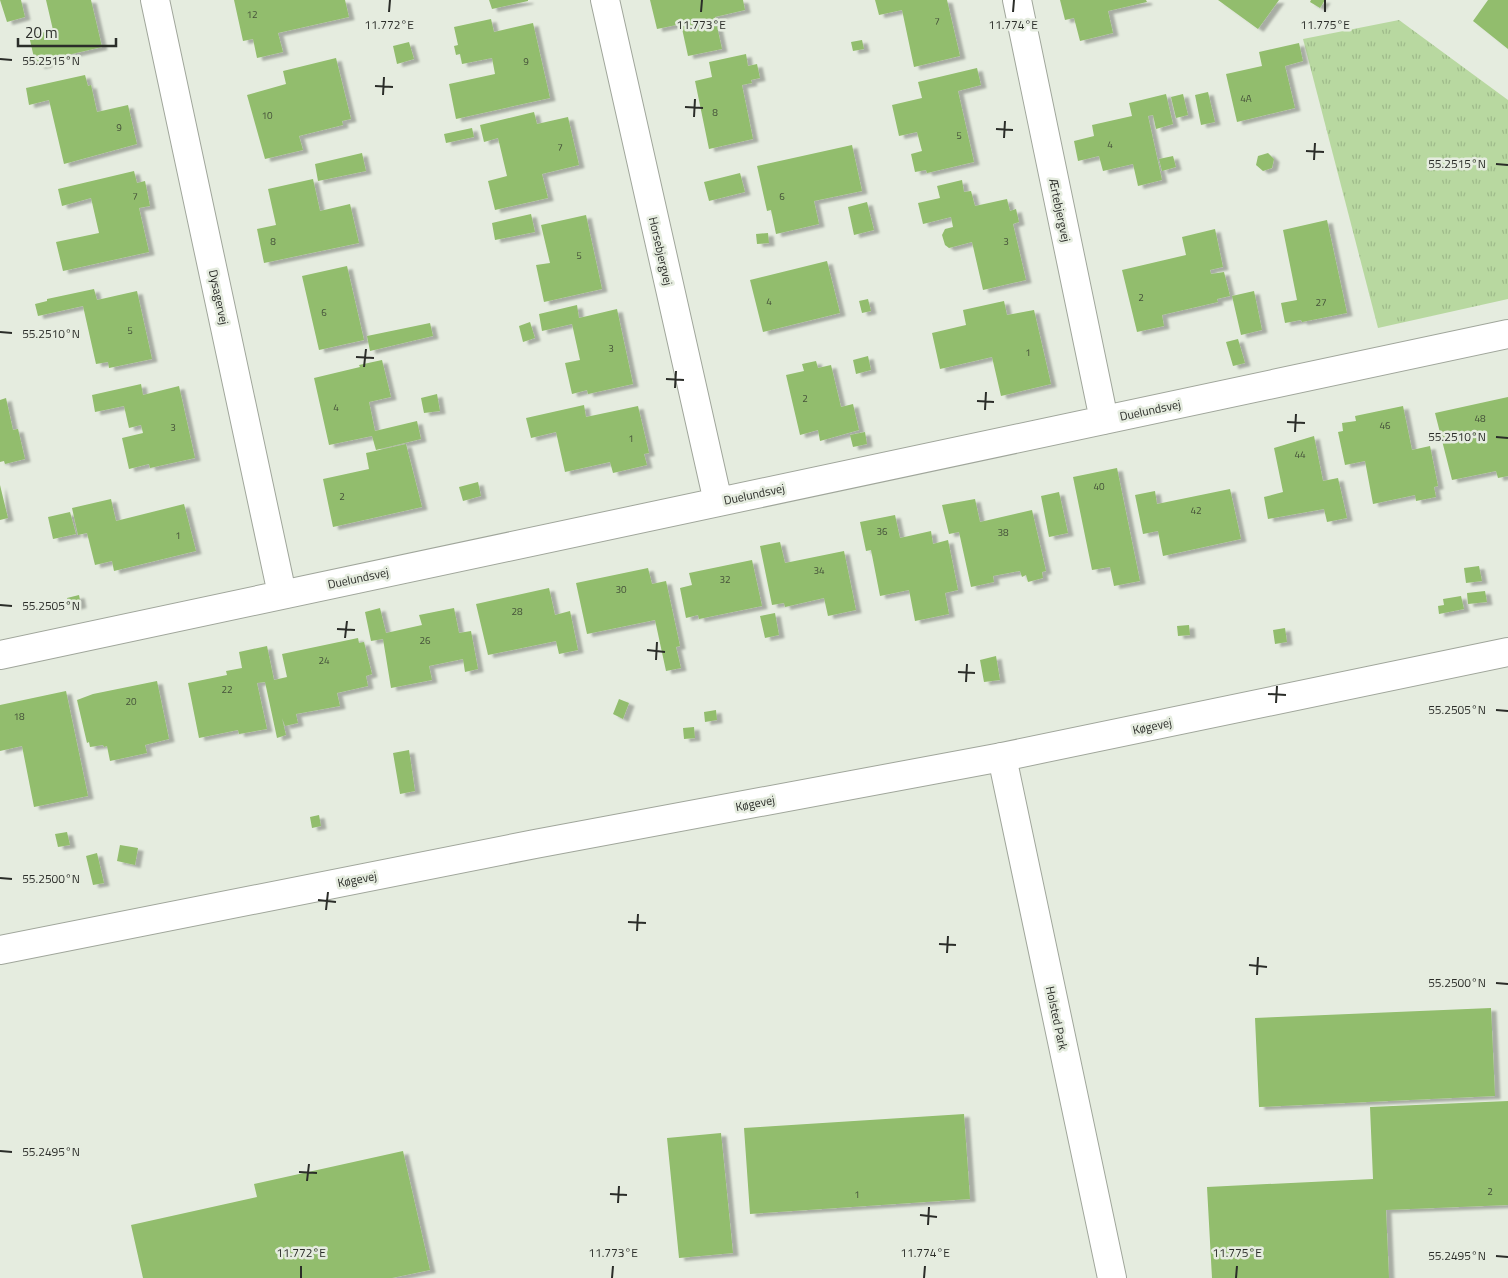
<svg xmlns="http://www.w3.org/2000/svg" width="1508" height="1278" viewBox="0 0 1508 1278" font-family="'Titillium Web',sans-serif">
<defs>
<pattern id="grass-tufts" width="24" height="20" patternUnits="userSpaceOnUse" patternTransform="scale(1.25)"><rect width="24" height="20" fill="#b8d8a0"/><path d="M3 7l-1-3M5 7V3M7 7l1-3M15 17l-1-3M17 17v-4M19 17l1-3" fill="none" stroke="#9eba8a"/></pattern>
<filter id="shadow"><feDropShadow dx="5.5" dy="3" stdDeviation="1" flood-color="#0004"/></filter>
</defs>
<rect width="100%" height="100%" fill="#e5ecdf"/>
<path fill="url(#grass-tufts)" d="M1399,20L1508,100V299L1378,328L1303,39Z"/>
<path fill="#92bd6d" filter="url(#shadow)" d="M0,0H21L25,17L7,22Z
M46,0H91L102,47L46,60L47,64L39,66L38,62H35L29,36L53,30Z
M234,0H345L349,17L278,33L283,52L257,58L253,39L243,41Z
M489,0H528V1L492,9Z
M650,0H743L745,10L715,17L722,49L688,56L681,24L657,29Z
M875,0H947L960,56L914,67L902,10L879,15Z
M1060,0H1146L1147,2L1108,11L1113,33L1080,41L1074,18L1065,20Z
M1218,0H1279L1258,29Z
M1311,0H1325L1320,8L1310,2Z
M1488,0H1508V49L1473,21Z
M491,19L494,32L533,23L550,98L456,119L449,84L495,74L492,58L462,64L460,54L456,55L454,46L458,45L454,27Z
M862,40L864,49L853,51L851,42Z
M409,42L414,59L397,64L393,46Z
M1299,43L1303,61L1285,66L1295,108L1237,122L1226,74L1262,66L1259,52Z
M746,54L748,66L757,64L760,78L751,80L752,83L742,85L753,139L709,149L695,81L712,77L709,62Z
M336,58L351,119L342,121L343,125L299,136L303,150L265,159L247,95L286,84L283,71Z
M977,68L981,85L958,91L974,162L927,173L926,170L915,172L911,154L922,151L917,132L899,136L892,105L922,98L918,82Z
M85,75L88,86L91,85L97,112L128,105L137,144L64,164L49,100L29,105L26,88Z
M1208,92L1215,122L1201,125L1195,95Z
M1166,94L1173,124L1156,129L1153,115L1148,116L1162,180L1138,186L1133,164L1103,171L1099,156L1078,161L1074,141L1094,136L1092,125L1132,116L1129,103Z
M1183,94L1188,115L1176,118L1171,97Z
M534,112L537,124L568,117L579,165L542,174L548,198L495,210L488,181L507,176L498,138L484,142L480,125Z
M472,128L474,137L446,143L444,134Z
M852,145L862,191L814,201L819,224L776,234L771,210L767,211L757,166Z
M362,153L366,171L318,181L315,164Z
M1268,153L1274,159L1272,168L1263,171L1256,165L1258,156Z
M1173,156L1176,167L1162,171L1159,159Z
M134,171L137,183L145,181L150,206L139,208L149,252L63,271L56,242L99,233L91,198L62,206L58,189Z
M740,173L745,192L709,201L704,182Z
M313,179L320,211L350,204L359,243L264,263L257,229L276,225L268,189Z
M962,180L964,192L971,191L975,206L1007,199L1010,211L1016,209L1019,222L1013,224L1026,280L983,290L972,242L949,248L945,245L942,235L945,229L953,227L951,217L923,224L918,203L940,198L937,186Z
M867,202L874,230L854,235L848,207Z
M531,214L535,232L495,240L492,223Z
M586,215L602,289L544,302L536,265L550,263L541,225Z
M1327,220L1347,313L1302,322L1301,320L1285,323L1281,303L1297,300L1283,230Z
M1215,229L1223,267L1210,270L1211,274L1224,272L1230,296L1217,299L1218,302L1162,315L1164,326L1137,332L1122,270L1186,255L1182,237Z
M768,233L769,243L757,244L756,234Z
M827,261L840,313L763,332L750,280Z
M347,266L364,340L319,350L302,276Z
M94,289L97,300L137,291L152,359L109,368L108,362L96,364L83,306L38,316L35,304L47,301V299Z
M1254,291L1262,330L1241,335L1232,296Z
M868,299L871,311L862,313L859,301Z
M1004,301L1007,315L1034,310L1051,384L1001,396L992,357L940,369L932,333L966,325L963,310Z
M577,305L579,318L617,309L633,384L588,394L587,390L572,394L565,363L580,360L572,324L542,331L539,314Z
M530,322L535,338L523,342L519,326Z
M430,323L433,336L370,351L367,336Z
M1238,339L1245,363L1233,366L1226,342Z
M868,356L871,370L856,374L853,360Z
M382,360L391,397L369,402L375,431L417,421L421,439L376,450L372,436L329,445L314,378L360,367L359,365Z
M816,361L818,368L831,365L841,407L853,404L859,430L820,441L818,430L800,435L786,375L804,371L802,364Z
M141,384L143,395L179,386L195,458L150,468L149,464L129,469L122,438L143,433L141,425L129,428L124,406L95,412L92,395Z
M437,394L440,411L424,413L421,398Z
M1508,397V476L1498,478L1496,471L1452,480L1435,413Z
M6,398L13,430L18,429L25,459L5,464L4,461L0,462V400Z
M584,405L586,417L638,406L649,453L644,454L647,465L613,473L610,462L565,472L556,432L531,438L526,418Z
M1403,406L1412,450L1430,446L1438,486L1434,487L1436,497L1416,501L1415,495L1373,504L1365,461L1345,465L1338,432L1343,431L1342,423L1356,421L1355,416Z
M865,432L867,444L853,447L850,435Z
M1314,436L1323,481L1338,478L1347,518L1327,522L1324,509L1268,519L1264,497L1283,492L1274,448Z
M406,444L422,507L333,527L323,479L369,469L366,453Z
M1117,468L1140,581L1114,586L1110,567L1092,570L1073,477Z
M478,482L481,496L463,501L459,487Z
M0,485L8,518L0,520Z
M1230,489L1241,539L1163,556L1158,531L1143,534L1135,495L1155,491L1157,504Z
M1059,492L1068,533L1049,537L1041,496Z
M111,499L116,521L184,504L196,551L114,571L112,561L95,565L87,533L78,535L72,508Z
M975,499L980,522L1032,510L1046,571L1042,572L1043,578L1028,582L1026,575L1022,577L1020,571L993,576L994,582L971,587L959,532L949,534L942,505Z
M70,512L76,534L53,539L48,517Z
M895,515L900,538L931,531L933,544L948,540L958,590L945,593L949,614L915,621L909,590L880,596L871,550L866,551L860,522Z
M780,542L785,563L844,551L856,610L828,616L824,598L785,607L784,603L772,605L760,546Z
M752,560L762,606L699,619L698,615L686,618L680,588L692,585L689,573Z
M1479,566L1482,581L1466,583L1464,568Z
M648,568L652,584L666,581L680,646L676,647L681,668L666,671L655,620L587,634L576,583Z
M549,588L555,615L570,611L578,650L559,654L556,641L488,655L476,604Z
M1485,591L1487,602L1468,604L1467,593Z
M79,595L81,605L70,608L67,598Z
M1461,596L1464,609L1439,614L1438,606L1444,605L1443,599Z
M380,608L386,633L422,625L419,615L454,608L459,633L471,631L478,669L465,672L463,659L429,666L432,680L391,688L383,639L371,641L365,612Z
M775,613L779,635L765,638L760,616Z
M1189,625L1190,635L1178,636L1177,626Z
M1285,628L1287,642L1275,644L1273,630Z
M358,638L359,643L364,642L372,674L366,676L368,686L337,693L340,706L296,714L298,723L285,726L282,718L286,735L277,738L265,682L257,683L267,729L239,734L238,730L199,738L188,683L227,675L226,671L242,668L239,652L267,646L274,680L287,677L282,654Z
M996,656L1000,680L984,682L980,660Z
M157,681L169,739L145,745L147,753L110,761L107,746L104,747L103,745L90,747L89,742L87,743L77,700L93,694Z
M66,691L88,796L34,807L22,746L0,751V705Z
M619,699L629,703L623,719L613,714Z
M716,710L717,720L705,722L704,712Z
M694,727L695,738L684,739L683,728Z
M409,750L415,791L400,794L393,753Z
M319,815L321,826L312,828L310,817Z
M67,832L70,845L58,847L55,834Z
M120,845L138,848L135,865L117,861Z
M97,853L104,883L93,885L86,856Z
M1491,1008L1495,1096L1259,1107L1255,1018Z
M1508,1101V1205L1386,1210L1389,1278H1212L1207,1187L1373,1179L1370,1107Z
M964,1114L970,1199L750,1214L744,1128Z
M721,1133L733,1253L679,1258L667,1138Z
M403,1151L430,1270L392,1278H143L131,1225L257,1197L254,1184Z"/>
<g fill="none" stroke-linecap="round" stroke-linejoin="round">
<g stroke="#a0a69b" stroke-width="30">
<path id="minor" d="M155,0L282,594
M605,0L718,502
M1017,0L1104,420
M0,655L1508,334
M1002,757L1112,1278"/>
</g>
<g stroke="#a0a69b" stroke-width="30">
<path id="tertiary" d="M0,950L535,844L1002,757L1508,652"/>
</g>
<use href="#minor" stroke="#fff" stroke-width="28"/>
<use href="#tertiary" stroke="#fff" stroke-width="28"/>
</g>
<path fill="none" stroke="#2b2d29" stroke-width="2" d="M389,12L390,0M701,12L702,0M1013,12L1014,0M1325,12V0M0,59L12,60M375,86L393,87M383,95L384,77M685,107L703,108M694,117L695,99M996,129L1013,130M1004,138L1005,121M1306,151L1324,152M1314,160L1315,143M1496,164L1508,165M0,332L12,333M356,357L374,358M364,367L366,349M666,379L684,380M675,388L676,371M977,401L994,402M985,410L986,392M1287,422L1305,423M1295,432L1296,414M1496,437L1508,438M0,605L12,606M337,629L355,630M345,638L347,621M647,650L665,652M656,660L657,642M958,672L975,673M966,682L967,664M1268,694L1286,695M1276,703L1277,686M1496,710L1508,711M0,878L12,879M318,900L336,902M326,910L328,892M628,922L646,923M637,931L638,914M939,944L956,945M947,953L948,936M1249,965L1267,967M1257,975L1258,957M1496,983L1508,984M0,1151L12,1152M299,1172L317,1173M307,1181L309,1164M610,1194L627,1195M618,1203L619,1186M920,1215L937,1217M928,1225L929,1207M1496,1256L1508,1257M301,1278V1266M612,1278L613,1266M924,1278L925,1266M1236,1278L1237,1266"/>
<g text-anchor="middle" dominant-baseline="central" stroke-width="5" stroke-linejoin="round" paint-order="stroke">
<g font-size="10" fill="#45513a">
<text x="252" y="14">12</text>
<text x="937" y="21">7</text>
<text x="526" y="61">9</text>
<text x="1246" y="98">4A</text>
<text x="715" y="112">8</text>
<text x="267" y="115">10</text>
<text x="119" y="127">9</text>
<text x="959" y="135">5</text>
<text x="1110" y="144">4</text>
<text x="560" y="147">7</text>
<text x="135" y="196">7</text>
<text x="782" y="196">6</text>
<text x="273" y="241">8</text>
<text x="1006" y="241">3</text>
<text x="579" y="255">5</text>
<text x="1141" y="297">2</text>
<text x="769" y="301">4</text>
<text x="1321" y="302">27</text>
<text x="324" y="312">6</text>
<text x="130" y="330">5</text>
<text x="611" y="348">3</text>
<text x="1028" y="352">1</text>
<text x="805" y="398">2</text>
<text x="336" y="407">4</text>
<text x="1480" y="418">48</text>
<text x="1385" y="425">46</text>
<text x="173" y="427">3</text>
<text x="631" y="438">1</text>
<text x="1300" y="454">44</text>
<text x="1099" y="486">40</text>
<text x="342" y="496">2</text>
<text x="1196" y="510">42</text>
<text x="882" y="531">36</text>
<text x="1003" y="532">38</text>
<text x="178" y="535">1</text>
<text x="819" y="570">34</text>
<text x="725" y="579">32</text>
<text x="621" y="589">30</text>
<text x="517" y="611">28</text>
<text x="425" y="640">26</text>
<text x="324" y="660">24</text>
<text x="227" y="689">22</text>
<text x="131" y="701">20</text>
<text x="19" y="716">18</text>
<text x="1490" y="1191">2</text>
<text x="857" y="1194">1</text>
</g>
<g font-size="12" fill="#2b2d29" stroke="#e5ecdf">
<text transform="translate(1060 210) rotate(78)">Ærtebjergvej</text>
<text transform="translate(661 251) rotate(77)">Horsebjergvej</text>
<text transform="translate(219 297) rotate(78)">Dysagervej</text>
<text transform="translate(1150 410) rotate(-12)">Duelundsvej</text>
<text transform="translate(754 494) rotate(-12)">Duelundsvej</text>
<text transform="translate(358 578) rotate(-12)">Duelundsvej</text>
<text transform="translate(1152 726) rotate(-12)">Køgevej</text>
<text transform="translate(755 803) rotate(-11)">Køgevej</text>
<text transform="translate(357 879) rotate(-11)">Køgevej</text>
<text transform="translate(1057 1018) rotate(78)">Holsted Park</text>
</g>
</g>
<g font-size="12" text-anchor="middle" fill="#2b2d29" stroke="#e5ecdf" stroke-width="5" stroke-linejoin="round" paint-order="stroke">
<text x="389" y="29">11.772°E</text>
<text x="701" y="29">11.773°E</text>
<text x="1013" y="29">11.774°E</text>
<text x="1325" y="29">11.775°E</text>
<text x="51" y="65">55.2515°N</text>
<text x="1457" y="168">55.2515°N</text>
<text x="51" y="338">55.2510°N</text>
<text x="1457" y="441">55.2510°N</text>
<text x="51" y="610">55.2505°N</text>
<text x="1457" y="714">55.2505°N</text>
<text x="51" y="883">55.2500°N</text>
<text x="1457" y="987">55.2500°N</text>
<text x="51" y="1156">55.2495°N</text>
<text x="301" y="1257">11.772°E</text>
<text x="613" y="1257">11.773°E</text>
<text x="925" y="1257">11.774°E</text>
<text x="1237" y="1257">11.775°E</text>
<text x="1457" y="1260">55.2495°N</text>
</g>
<path d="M18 38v8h98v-8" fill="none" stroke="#2b2d29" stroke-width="2.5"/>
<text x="25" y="38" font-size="15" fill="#2b2d29" stroke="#e5ecdf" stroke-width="4" paint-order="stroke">20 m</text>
</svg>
